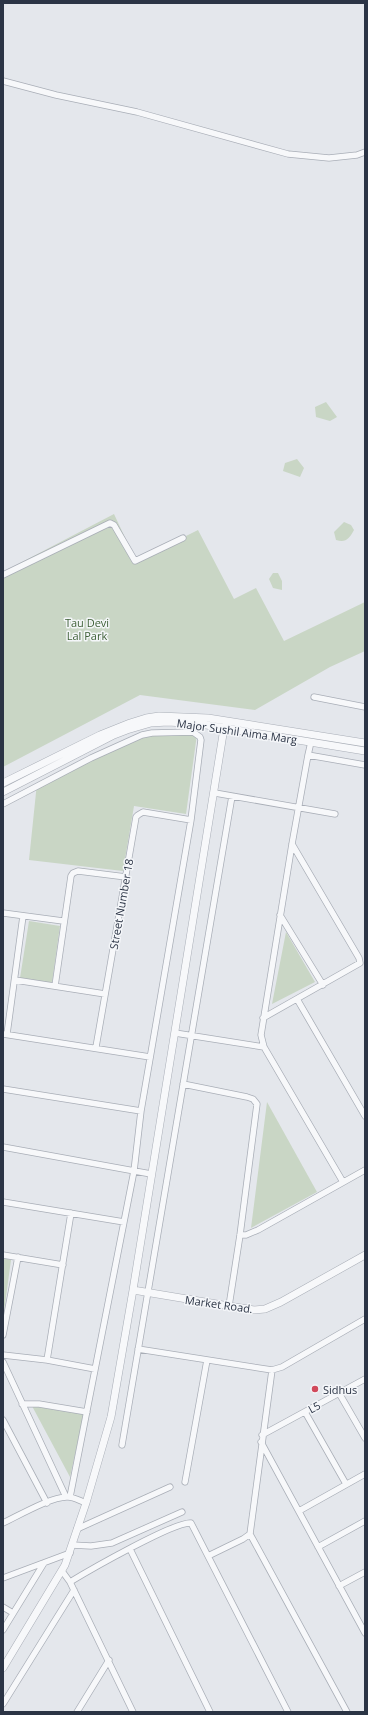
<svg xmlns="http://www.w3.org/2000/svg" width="368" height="1715" viewBox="0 0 368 1715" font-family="'Open Sans',sans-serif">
<rect width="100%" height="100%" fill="#e4e7ec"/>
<path fill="#c9d6c5" d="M326,402L337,417L330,421L316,417L315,407Z
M297,459L304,468L300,477L283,471L285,463Z
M114,514L136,561L198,530L234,599L256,588L284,641L365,602V651L330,667L255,710L140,695L3,767V572Z
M344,522L351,525L354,530C349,539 346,543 336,540L334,532Z
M273,573H278L282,581V590L273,588L269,579Z
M198,727L186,814L134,806L123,871L29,860L37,783L105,749L152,733Z
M29,921L60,926L52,983L20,978Z
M286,932L315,982L272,1004Z
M267,1102L317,1192L251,1228Z
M3,1258L11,1260L3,1319Z
M32,1406L84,1414L70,1477Z"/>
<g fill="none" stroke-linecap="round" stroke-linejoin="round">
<g stroke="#a9aeb7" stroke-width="7">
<path id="minor" d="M3,81L56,95L137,112L288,154L329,158L357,155L365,152
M3,575L110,523L114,525L135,561L183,538
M314,697L365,707
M308,755L311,742
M215,793L335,814
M3,804L91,758L142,735L152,733L193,732L200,737L201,740L191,820L141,1111L134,1171L70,1497
M3,913L63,921
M280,915L323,985
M15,980L105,994
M55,986L71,876L73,873L78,871L126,877
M297,999L365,1116
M263,1018L360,963L359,958L292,844
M175,1033L264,1047
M3,1034L150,1057
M7,1034L23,916
M96,1047L136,817L138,815L143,812L191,820
M183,1084L247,1097L253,1099L257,1104L240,1235L229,1306
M3,1089L141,1111
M3,1147L151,1174
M343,1182L264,1047L261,1035L292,844L308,755L365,765
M3,1202L124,1222
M240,1235H246L258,1230L365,1170
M3,1255L63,1265
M3,1335L18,1257
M138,1349L272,1370L282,1367L365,1319
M3,1355L47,1360L95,1369
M47,1360L71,1213
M3,1362L66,1497
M339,1393L365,1438
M22,1404H39L87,1412
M305,1412L346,1484
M3,1420L47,1503
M262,1435L365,1379
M261,1442L365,1633
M122,1445L232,796
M185,1482L207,1360
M299,1511L365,1474
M3,1523C18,1516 52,1496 68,1497C74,1497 80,1501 86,1503
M77,1529L170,1487
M250,1534L347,1712
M72,1545L91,1546L112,1543L182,1512
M318,1547L365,1521
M130,1549L210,1712
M208,1556L243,1539L250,1534L272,1370
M62,1571L70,1582L133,1712
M3,1578L70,1553
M70,1582C88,1571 175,1521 191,1523L288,1712
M339,1586L365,1572
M3,1607L13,1613
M3,1630L44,1563
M3,1704L74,1590
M77,1712L109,1660"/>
</g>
<g stroke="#a9aeb7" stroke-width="8">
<path id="tertiary" d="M3,783L100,735L130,723L146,718L159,716L208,718L365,743
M3,792L114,735L127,730L151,723L168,722L200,724L365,751
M133,1290L229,1306L254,1310L265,1309L281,1302L365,1255
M3,1668L65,1565L86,1503L111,1417L133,1290L225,722"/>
</g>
<use href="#minor" stroke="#f7f8fa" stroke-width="5.5"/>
<use href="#tertiary" stroke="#f7f8fa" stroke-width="7"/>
</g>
<circle fill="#d1495b" stroke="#f4f6f9" stroke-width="1.5" cx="315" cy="1389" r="4"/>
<g text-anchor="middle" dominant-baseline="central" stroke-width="3" stroke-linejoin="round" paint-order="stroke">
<g font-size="11" fill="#3f6138" stroke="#f4f6f9">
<text x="87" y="622">Tau Devi<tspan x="87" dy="13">Lal Park</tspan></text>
</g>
<g font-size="11" fill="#2b3445" stroke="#f4f6f9">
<text transform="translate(237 731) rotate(8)">Major Sushil Aima Marg</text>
<text transform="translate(121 904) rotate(-80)">Street Number 18</text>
<text transform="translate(219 1304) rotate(8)">Market Road.</text>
<text transform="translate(314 1407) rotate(-29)">L5</text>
</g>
<g font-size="11" fill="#2b3445" stroke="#f4f6f9" text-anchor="start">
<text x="323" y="1389">Sidhus</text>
</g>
</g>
<rect width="368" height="1715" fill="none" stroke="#2b3445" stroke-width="8"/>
</svg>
